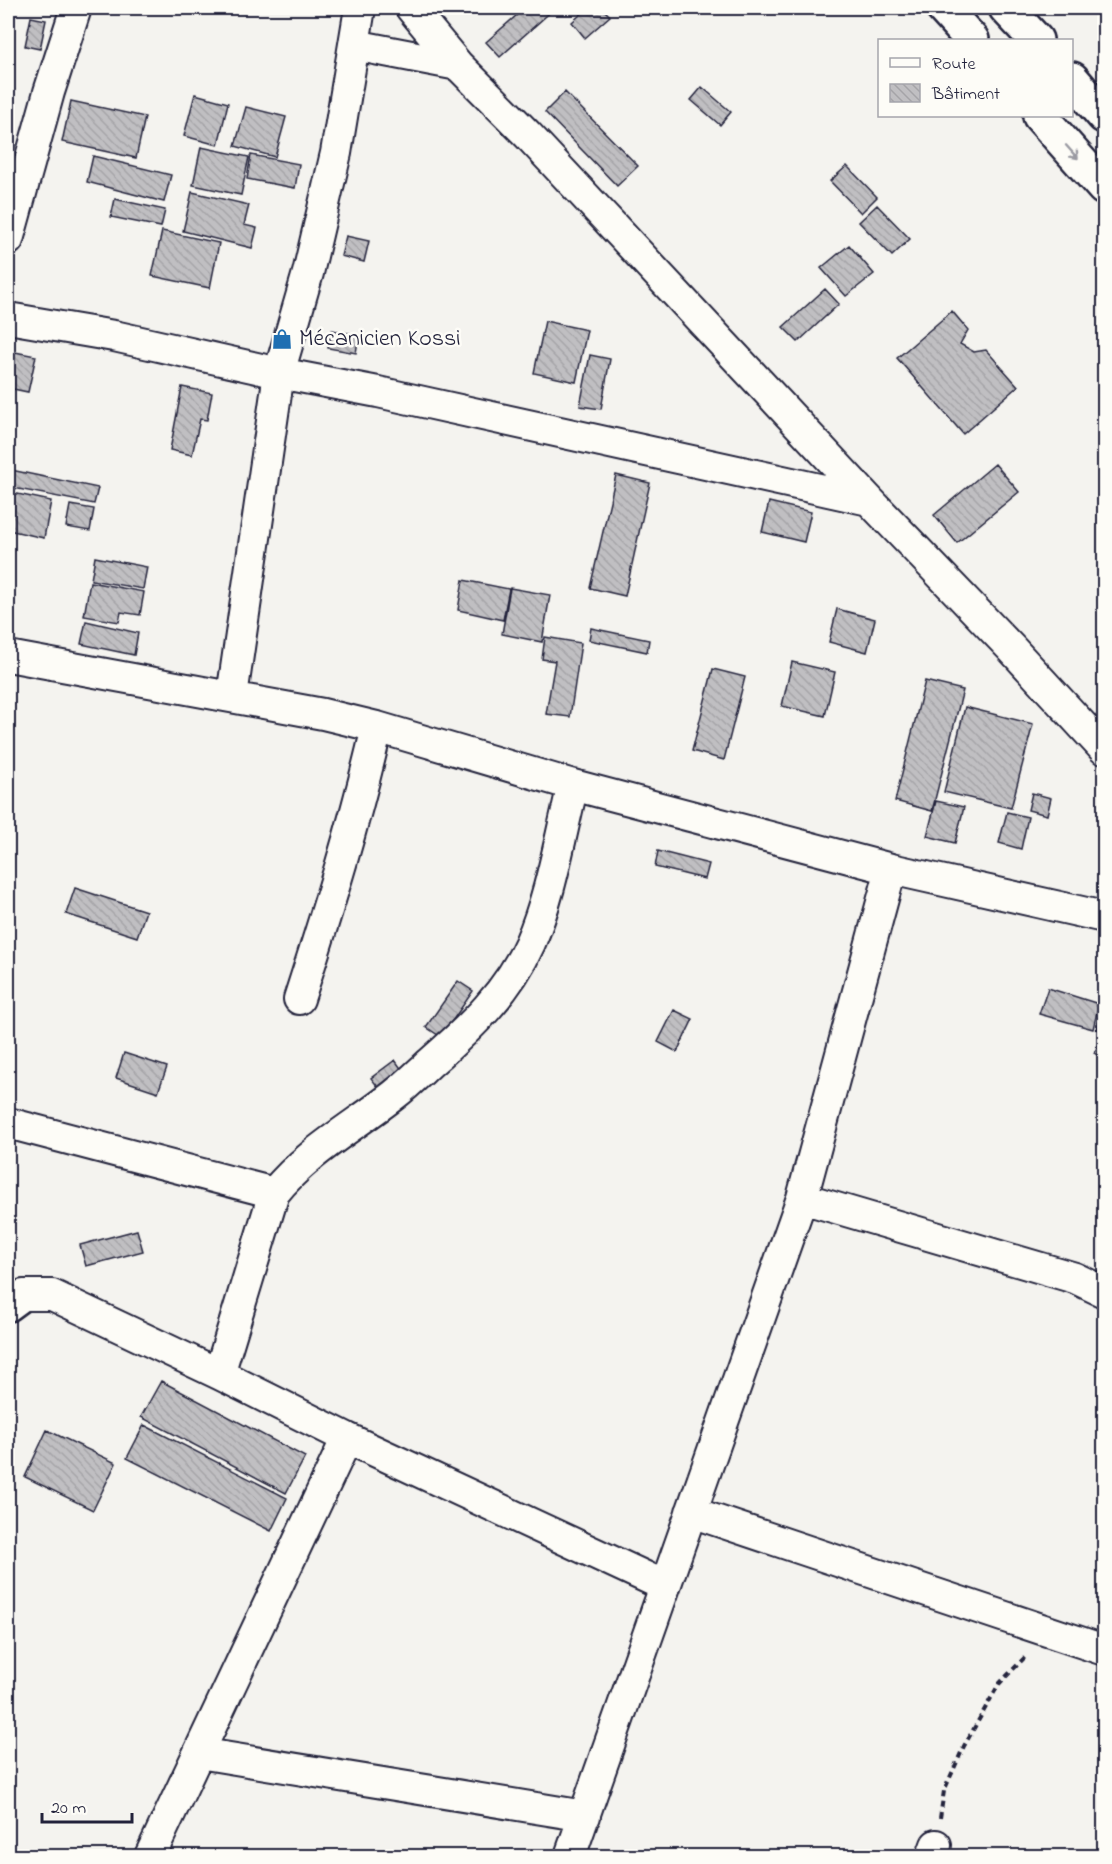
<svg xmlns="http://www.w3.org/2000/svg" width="1112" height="1864" viewBox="0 0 1112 1864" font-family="'Indie Flower',sans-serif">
<defs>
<pattern id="building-back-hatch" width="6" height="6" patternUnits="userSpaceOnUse" patternTransform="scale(1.5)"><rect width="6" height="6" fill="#c0bfc2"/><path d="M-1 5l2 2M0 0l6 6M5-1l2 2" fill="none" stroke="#a5a4a8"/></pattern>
</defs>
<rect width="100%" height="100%" fill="#f4f3ef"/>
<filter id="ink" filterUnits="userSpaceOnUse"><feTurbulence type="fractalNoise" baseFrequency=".0167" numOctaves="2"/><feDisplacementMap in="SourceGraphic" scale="12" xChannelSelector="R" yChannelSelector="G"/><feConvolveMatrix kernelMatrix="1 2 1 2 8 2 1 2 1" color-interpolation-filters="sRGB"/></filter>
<g filter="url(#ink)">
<path fill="url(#building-back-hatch)" stroke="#22223b" stroke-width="1.5" d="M525,8H555L500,57L486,42Z
M588,8H602L610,16L585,38L572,22Z
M31,17L46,20L40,49L25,46Z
M702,87L731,112L720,125L691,100Z
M565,92L638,166L617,186L545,112Z
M195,94L228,103L218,145L184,136Z
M71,101L145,117L136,158L62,142Z
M246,107L286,117L275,157L235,146Z
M201,147L249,157L241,195L193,185Z
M251,155L299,164L295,188L247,179Z
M93,156L171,175L164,202L87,182Z
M847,166L877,197L861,213L830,181Z
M192,192L249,205L244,225L257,228L252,248L183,231Z
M115,199L165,210L161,227L111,217Z
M877,205L910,239L892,256L859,222Z
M162,231L219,243L210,288L152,276Z
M346,236L369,241L364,262L341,256Z
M849,245L874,274L846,296L821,268Z
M825,289L839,304L798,342L783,327Z
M952,311L968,330L960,344L974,352L986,350L1018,386L963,434L897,358Z
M545,321L587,330L576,382L534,373Z
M332,330L359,335L356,353L328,348Z
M15,352L36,356L28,392L8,388Z
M590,355L610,359L601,409L580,406Z
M182,387L212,393L207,420L200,419L192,455L170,450Z
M995,464L1019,492L957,543L934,515Z
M11,470L98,488L94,504L8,487Z
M616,475L650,483L625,596L590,588Z
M8,492L51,501L44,538L8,530Z
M769,502L811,512L804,542L762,532Z
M70,505L94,509L90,531L66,527Z
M95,557L147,567L143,589L91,580Z
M463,580L509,589L503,620L458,610Z
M90,582L144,592L140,615L121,612L119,622L84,616Z
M510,588L550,595L542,642L502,634Z
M837,609L875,619L867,652L829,642Z
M86,621L138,633L134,655L81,644Z
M591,628L649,640L647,652L589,640Z
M545,637L581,643L570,717L546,714L555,661L542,659Z
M792,662L835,672L825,716L782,706Z
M713,669L745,677L724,760L692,751Z
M925,681L963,690L932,811L895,801Z
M965,707L1033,724L1011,808L944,792Z
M1032,793L1051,798L1047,815L1028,810Z
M936,801L964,807L955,843L927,836Z
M1007,812L1028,817L1021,849L999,843Z
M658,851L709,864L705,879L655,867Z
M75,888L146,911L137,937L66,914Z
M458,981L473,991L441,1037L426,1027Z
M1048,988L1099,1004L1093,1029L1039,1014Z
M674,1010L693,1019L677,1052L658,1042Z
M1100,1016L1104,1017V1031L1097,1029Z
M1104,1035V1059L1094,1053Z
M124,1053L167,1067L158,1092L116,1078Z
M395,1060L405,1074L382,1092L371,1078Z
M137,1230L143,1251L86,1266L80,1245Z
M161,1381L305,1457L286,1493L141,1417Z
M144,1425L287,1498L271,1531L127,1458Z
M47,1430L116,1463L93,1510L25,1477Z"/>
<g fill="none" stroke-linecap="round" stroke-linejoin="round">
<g stroke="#22223b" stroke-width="34">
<path id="street" d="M411,8L458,65L528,135L869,500L1012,649L1104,749
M354,45L458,65
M8,240L49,92L76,8
M8,318L114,336L279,373L378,392L869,500
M8,656L323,714L377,727L573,785L891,869L1104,917
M232,696L279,373L308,273L336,153L360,8
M299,999C328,909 356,819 377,727
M8,1123L274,1193
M802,1198L1075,1278L1104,1292
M8,1306L23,1295H52L219,1374L347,1438L665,1586
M219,1374L274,1193C307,1152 353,1127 394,1095C407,1085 419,1073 431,1062C470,1028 509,991 530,943C551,895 560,837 573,785
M691,1512L1104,1650
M199,1753L585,1816
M150,1856L347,1438
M570,1856L802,1198L891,869
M932,1856L936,1845"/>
</g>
<g stroke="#22223b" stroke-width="38">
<path id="primary" d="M943,8L972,40
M1006,8L1036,40
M1072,79L1104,116
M1040,116L1104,188"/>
</g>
<path stroke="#22223b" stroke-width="4" stroke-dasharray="6 4.5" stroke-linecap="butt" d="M940,1818L944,1791L964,1746L999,1684L1027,1655"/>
<use href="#street" stroke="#fdfcf7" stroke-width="30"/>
<use href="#primary" stroke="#fdfcf7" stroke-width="33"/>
</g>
<defs><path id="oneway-shaft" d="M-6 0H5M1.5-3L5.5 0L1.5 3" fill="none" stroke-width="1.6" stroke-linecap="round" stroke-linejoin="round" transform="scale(1.5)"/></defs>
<use stroke="#9a9aa2" href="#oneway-shaft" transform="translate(1072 152) rotate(48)"/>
</g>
<defs>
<g id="shop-bare" transform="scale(1.62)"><path d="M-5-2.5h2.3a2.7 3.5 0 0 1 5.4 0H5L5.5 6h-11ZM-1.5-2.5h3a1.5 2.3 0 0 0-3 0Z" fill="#1f6fb2" stroke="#fdfcf7" stroke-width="2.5" paint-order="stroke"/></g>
</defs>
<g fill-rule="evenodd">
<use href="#shop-bare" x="282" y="339"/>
</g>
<g text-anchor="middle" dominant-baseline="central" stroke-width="5" stroke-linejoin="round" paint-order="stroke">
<g font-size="24" fill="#22223b" stroke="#fdfcf7" text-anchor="start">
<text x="299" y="339">Mécanicien Kossi</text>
</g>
</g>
<rect width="1112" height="1864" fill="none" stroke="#fdfcf7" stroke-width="30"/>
<rect x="15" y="15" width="1082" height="1834" fill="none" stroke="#22223b" stroke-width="2" filter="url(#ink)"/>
<rect x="878" y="39" width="195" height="78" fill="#fdfcf7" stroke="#a5a5ac" stroke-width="1.5"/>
<rect x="890" y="58" width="30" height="9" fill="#fdfcf7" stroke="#a5a5ac" stroke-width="1.5"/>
<text x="932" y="69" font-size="18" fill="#22223b">Route</text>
<rect x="890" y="84" width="30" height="18" fill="url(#building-back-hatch)" stroke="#a5a5ac" stroke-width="1.5"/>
<text x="932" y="99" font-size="18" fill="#22223b">Bâtiment</text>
<path d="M42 1813v9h90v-9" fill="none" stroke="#22223b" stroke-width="3"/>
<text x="51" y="1813" font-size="18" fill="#22223b" stroke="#fdfcf7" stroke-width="4.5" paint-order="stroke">20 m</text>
</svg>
